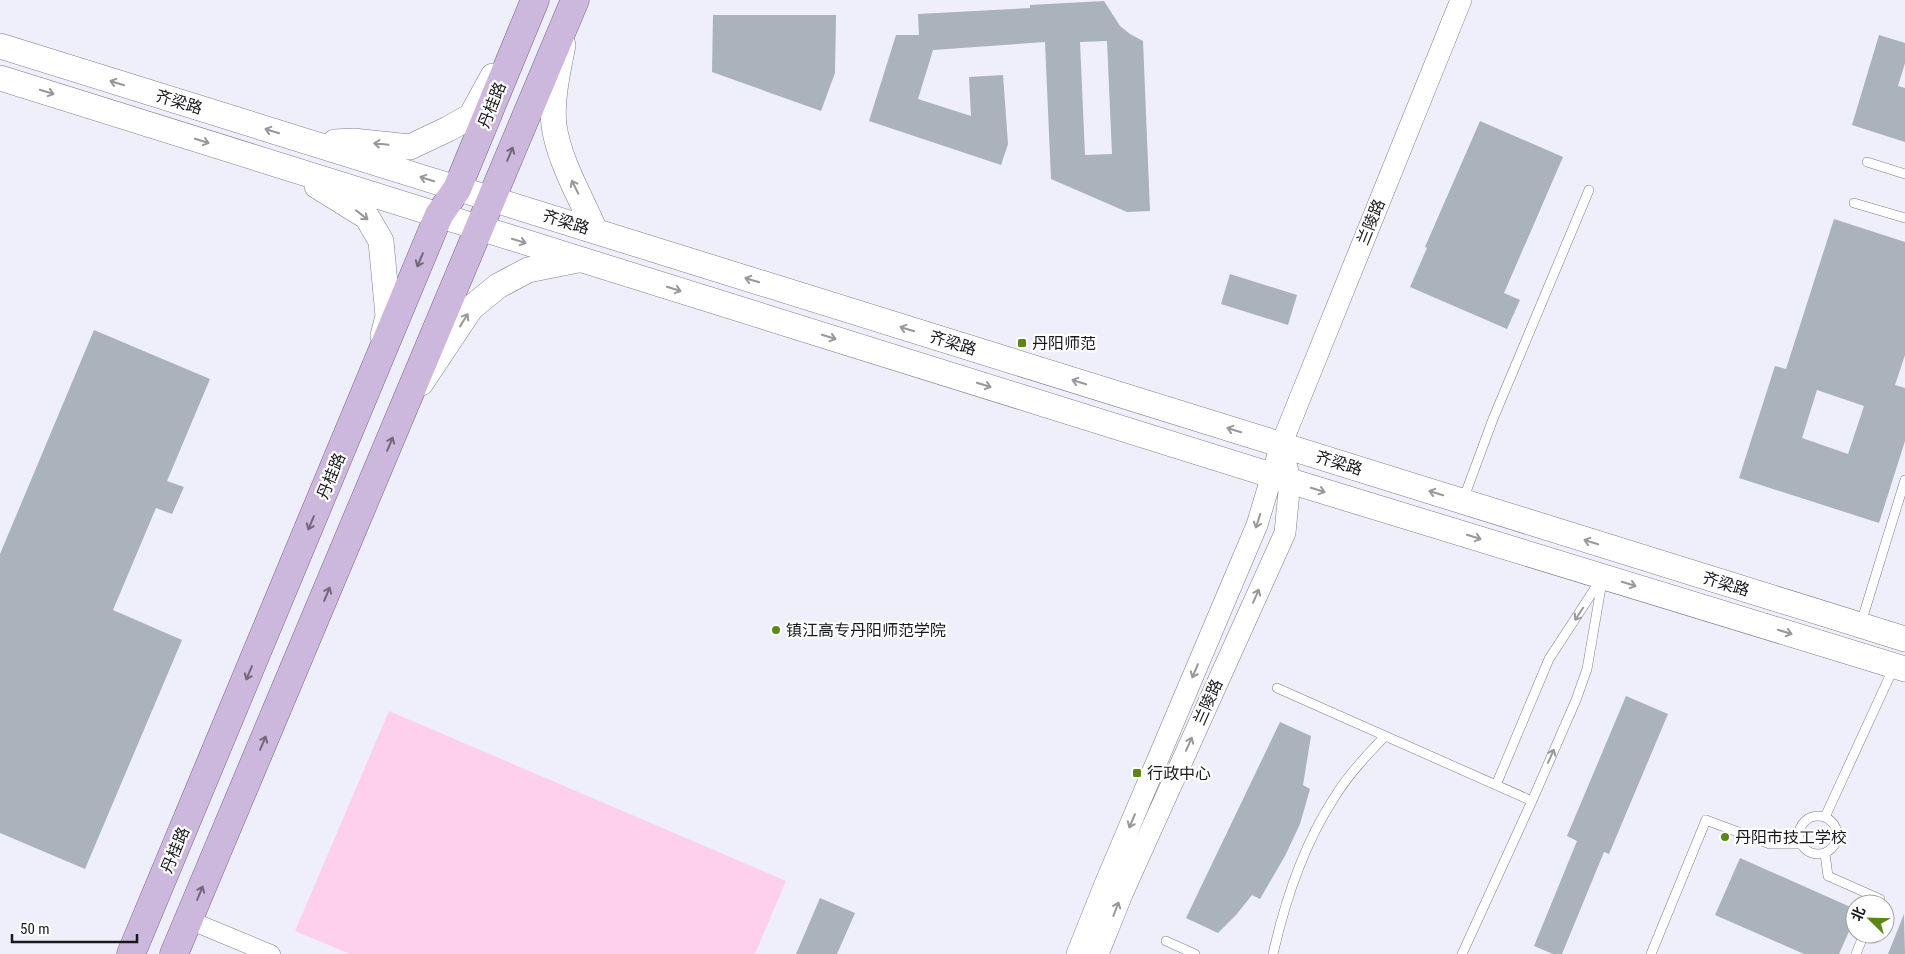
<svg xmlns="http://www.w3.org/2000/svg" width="1905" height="954" viewBox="0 0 1905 954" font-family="'Roboto Condensed','Noto Sans SC',sans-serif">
<rect width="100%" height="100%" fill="#eeeffb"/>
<path fill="#ffd0ee" d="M389,711L786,881L755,954H350L295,931Z"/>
<path fill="#aab2bb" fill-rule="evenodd" d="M1104,1L1120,26L1130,34L1143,41L1150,211L1127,212L1051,179L1045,42L933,50L918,99L971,116L969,77L1003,75L1008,144L1001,165L869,121L896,35H919L918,14L1030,8V5ZM1107,41L1112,154L1085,155L1080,42Z
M713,15H836L835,73L821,111L712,72Z
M1879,35L1905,43V63L1898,86L1905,88V142L1852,125Z
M1480,121L1563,157L1504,293L1520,300L1507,329L1410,287L1427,248L1425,247Z
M1834,219L1905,242V355L1895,385L1905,388V441L1879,523L1739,478L1775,366L1786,369ZM1817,390L1864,406L1848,454L1802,438Z
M1230,274L1297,295L1288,325L1221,304Z
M94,330L210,379L167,481L184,487L172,514L156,508L113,610L182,640L85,869L0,833V554Z
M1626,696L1668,714L1609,854L1604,852L1562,954H1553L1534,946L1577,841L1567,836Z
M1280,722L1311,736L1303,785L1310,789L1300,824L1285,856L1260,899L1252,895L1236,915L1218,933L1186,918Z
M1740,858L1855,909V918L1839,954H1804L1715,915Z
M820,898L855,913L837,954H796Z
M1904,914L1905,954H1888Z"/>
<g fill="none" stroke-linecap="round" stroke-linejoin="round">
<g stroke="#7e7f8a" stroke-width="10">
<path id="service" d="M1867,162L1905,174
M1854,203L1905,218
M1463,500L1493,419L1589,190
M1861,623L1905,480
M1277,688L1532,801L1462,954
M1496,785L1549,659L1603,576L1587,669L1576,700L1532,801
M1799 835a19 19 0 1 1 38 0a19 19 0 1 1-38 0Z
M1825,817L1894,667
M1825,854L1828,876L1880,899L1877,904
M1166,941L1195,954
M1273,954C1285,901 1304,844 1334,798C1348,775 1367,755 1385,736
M1651,954L1706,820L1770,844H1800
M1856,954L1864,934"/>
</g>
<g stroke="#7e7f8a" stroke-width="19">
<path id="minor" d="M189,920L271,954"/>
</g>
<g stroke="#7e7f8a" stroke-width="22">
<path id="tertiary" d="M1077,954L1105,884L1257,525L1281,445L1461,0
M1098,954L1123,892L1285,533L1290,481L1287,467"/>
</g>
<g stroke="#7e7f8a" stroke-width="26">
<path id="secondary" d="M563,45C558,71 551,100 554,126C560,164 581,197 595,231
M0,46L1905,639
M0,78L1290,481L1905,669
M335,142L353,141L410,147L448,129L471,116L493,76
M317,186L367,217L381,241L388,316L383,336
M421,383L471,308L498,286L528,270L578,260"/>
</g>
<g stroke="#78628c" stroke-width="29">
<path id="primary" d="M131,954L439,215L457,189L535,0
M174,954L575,0"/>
</g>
<use href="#service" stroke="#fff" stroke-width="9"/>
<use href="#minor" stroke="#fff" stroke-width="18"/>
<use href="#tertiary" stroke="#fff" stroke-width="21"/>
<use href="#secondary" stroke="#fff" stroke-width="25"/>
<use href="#primary" stroke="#cdb8dd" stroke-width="28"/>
</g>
<defs><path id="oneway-shaft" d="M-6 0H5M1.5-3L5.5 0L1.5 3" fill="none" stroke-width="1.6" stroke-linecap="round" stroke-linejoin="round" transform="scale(1.25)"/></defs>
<g stroke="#979899">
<use href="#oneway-shaft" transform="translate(117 83) rotate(-163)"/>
<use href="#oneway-shaft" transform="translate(47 92) rotate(17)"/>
<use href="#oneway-shaft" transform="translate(272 131) rotate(-163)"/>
<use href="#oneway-shaft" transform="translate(202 141) rotate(17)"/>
<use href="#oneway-shaft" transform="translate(381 144) rotate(-174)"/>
<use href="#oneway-shaft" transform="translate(427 179) rotate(-163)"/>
<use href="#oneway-shaft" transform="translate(575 187) rotate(-117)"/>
<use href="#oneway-shaft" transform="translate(362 215) rotate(38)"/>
<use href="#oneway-shaft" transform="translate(519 241) rotate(17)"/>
<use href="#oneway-shaft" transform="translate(752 280) rotate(-163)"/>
<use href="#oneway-shaft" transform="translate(674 289) rotate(17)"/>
<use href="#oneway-shaft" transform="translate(464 320) rotate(-58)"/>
<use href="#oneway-shaft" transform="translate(907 329) rotate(-163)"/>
<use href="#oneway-shaft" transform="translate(829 337) rotate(17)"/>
<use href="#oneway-shaft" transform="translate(1079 382) rotate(-163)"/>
<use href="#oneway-shaft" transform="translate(984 385) rotate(17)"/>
<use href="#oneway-shaft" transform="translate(1234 430) rotate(-163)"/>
<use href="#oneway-shaft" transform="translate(1318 490) rotate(17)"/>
<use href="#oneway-shaft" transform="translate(1436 493) rotate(-163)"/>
<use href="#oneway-shaft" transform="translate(1258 521) rotate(108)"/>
<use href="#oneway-shaft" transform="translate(1474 537) rotate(17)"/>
<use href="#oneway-shaft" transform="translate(1591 542) rotate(-163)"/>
<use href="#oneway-shaft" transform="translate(1629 584) rotate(17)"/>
<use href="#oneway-shaft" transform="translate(1256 596) rotate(-66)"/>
<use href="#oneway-shaft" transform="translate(1579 614) rotate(123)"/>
<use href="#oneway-shaft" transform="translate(1785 632) rotate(17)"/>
<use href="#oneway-shaft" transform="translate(1195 671) rotate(113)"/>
<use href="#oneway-shaft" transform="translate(1189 744) rotate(-66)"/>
<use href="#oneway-shaft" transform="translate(1551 756) rotate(-66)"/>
<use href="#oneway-shaft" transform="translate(1132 821) rotate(113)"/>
<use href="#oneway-shaft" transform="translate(1116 909) rotate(-69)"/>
</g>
<g stroke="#72687d">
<use href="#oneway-shaft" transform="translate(510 154) rotate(-67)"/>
<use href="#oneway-shaft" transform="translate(420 260) rotate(113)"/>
<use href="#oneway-shaft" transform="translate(390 444) rotate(-67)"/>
<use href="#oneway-shaft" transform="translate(311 523) rotate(113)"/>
<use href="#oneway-shaft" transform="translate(327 594) rotate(-67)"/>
<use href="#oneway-shaft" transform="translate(249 673) rotate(113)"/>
<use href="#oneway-shaft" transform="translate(263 743) rotate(-67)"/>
<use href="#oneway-shaft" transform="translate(200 893) rotate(-67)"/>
</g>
<g fill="#5a8715" stroke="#fff" stroke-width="2">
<rect x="1017" y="338" width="10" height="10" rx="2.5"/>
<circle cx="776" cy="630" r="5"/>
<rect x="1132" y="768" width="10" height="10" rx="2.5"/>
<circle cx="1725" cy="837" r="5"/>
</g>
<g text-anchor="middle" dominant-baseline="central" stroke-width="4.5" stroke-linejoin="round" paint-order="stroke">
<g font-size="16" fill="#18191d" stroke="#fff">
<text transform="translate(179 102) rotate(17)">齐梁路</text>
<text transform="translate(492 105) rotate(-68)">丹桂路</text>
<text transform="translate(566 222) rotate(17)">齐梁路</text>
<text transform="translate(1371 222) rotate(-68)">兰陵路</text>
<text transform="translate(953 343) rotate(17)">齐梁路</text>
<text transform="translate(1339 463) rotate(17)">齐梁路</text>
<text transform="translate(331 476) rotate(-67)">丹桂路</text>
<text transform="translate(1726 584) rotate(17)">齐梁路</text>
<text transform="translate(1208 702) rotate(-66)">兰陵路</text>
<text transform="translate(175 850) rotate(-67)">丹桂路</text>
</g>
<g font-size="16" fill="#18191d" stroke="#fff" text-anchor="start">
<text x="1032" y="343">丹阳师范</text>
<text x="786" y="630">镇江高专丹阳师范学院</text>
<text x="1147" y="773">行政中心</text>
<text x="1735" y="837">丹阳市技工学校</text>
</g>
</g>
<g transform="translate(1870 919) rotate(293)"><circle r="24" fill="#ffffff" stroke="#a3a3a5"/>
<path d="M0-4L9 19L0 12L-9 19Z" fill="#5a8715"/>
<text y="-8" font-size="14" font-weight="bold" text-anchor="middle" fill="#18191d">北</text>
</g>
<path d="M12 934v8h125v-8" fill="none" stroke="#18191d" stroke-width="2.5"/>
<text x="20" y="934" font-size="15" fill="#18191d" stroke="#ffffff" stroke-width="4" paint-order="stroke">50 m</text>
</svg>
